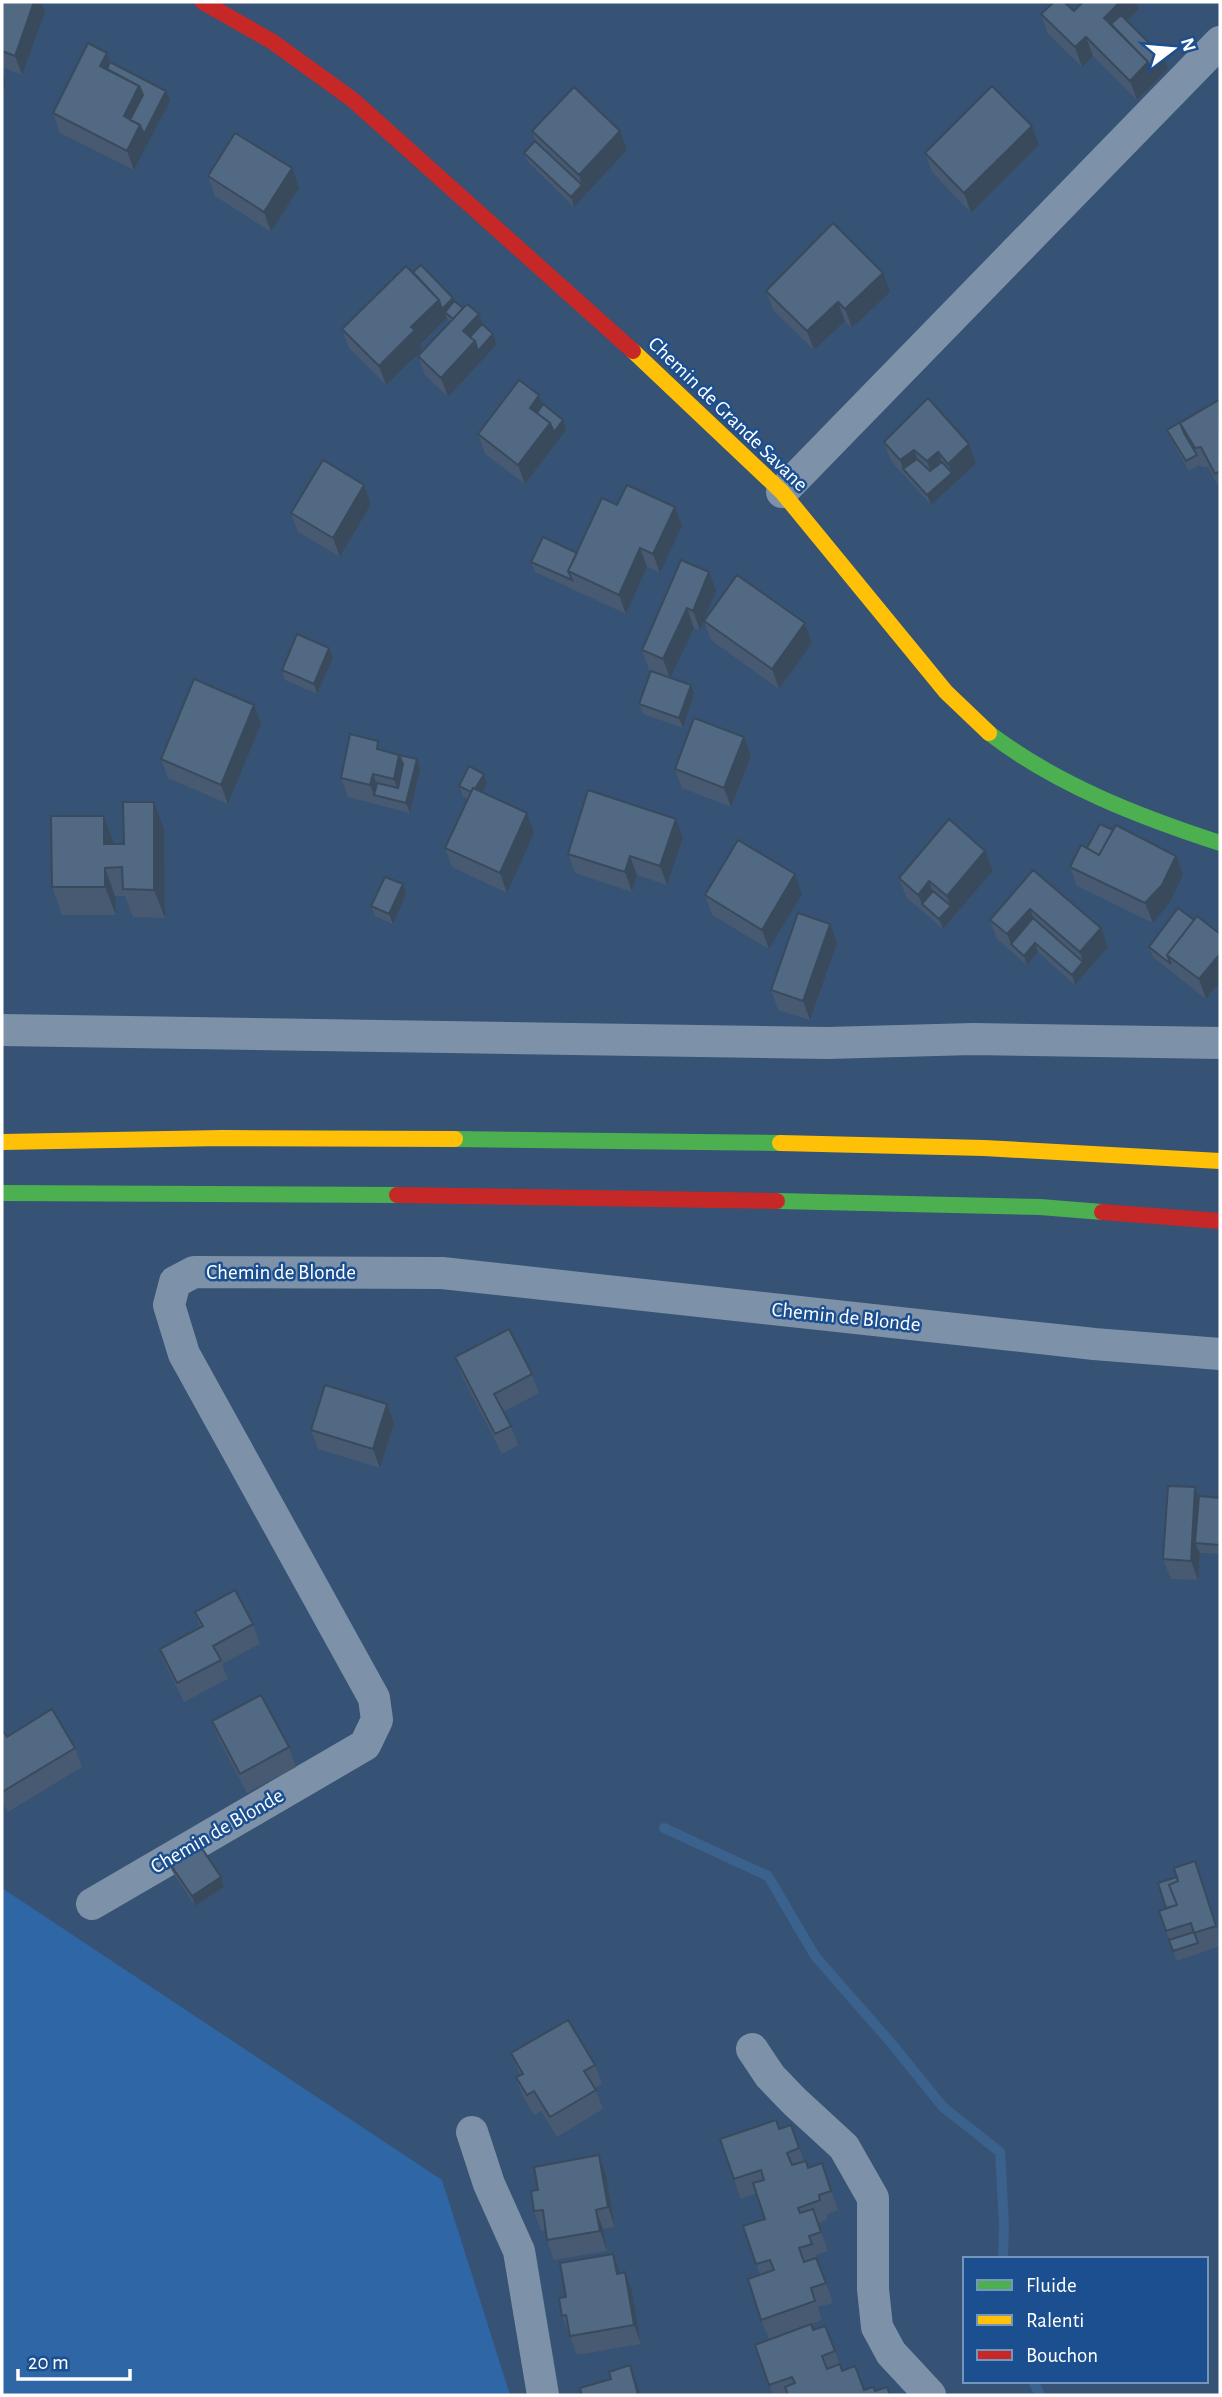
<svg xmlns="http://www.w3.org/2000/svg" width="1222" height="2397" viewBox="0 0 1222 2397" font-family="'Alegreya Sans',sans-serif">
<rect width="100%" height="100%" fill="#365274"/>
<path fill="#2f66a5" d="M2,1888L442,2180L510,2395H2Z"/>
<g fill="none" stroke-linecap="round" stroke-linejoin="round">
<path stroke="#3b618d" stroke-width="10" d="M664,1828L768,1876L815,1956L892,2044L943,2107L1000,2152L1004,2224L1003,2259
M1033,2381L1040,2395"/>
<path stroke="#7d92a8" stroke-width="32" d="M782,492L1220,42
M2,1030L827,1043L973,1039L1220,1043
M92,1904L365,1745L377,1720L374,1698L184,1354L169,1305L175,1282L194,1272L442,1273L1094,1344L1220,1354
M752,2049L770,2076L794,2101L844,2147L873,2198V2289L877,2327L891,2353L930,2395
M472,2132L489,2184L519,2251L543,2395"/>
<path stroke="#4caf50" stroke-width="16" d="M989,733C1057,785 1140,817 1220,843
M455,1139L780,1143
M2,1193L397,1195
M777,1201L1040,1207L1102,1212"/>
<path stroke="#ffc107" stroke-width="16" d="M633,351L782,492L946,692L989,733
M2,1142L222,1138L455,1139
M780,1143L984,1148L1220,1161"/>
<path stroke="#c62828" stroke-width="16" d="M203,2L273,42L353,100L633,351
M397,1195L777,1201
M1102,1212L1220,1221"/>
</g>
<path fill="#475a72" d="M2,2L45,12L22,75L2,67Z
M1083,2H1136L1139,9L1127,21L1168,69L1137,100L1093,56L1082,67L1048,34L1041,14L1074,11Z
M107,53L110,62L166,91L170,101L134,170L60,133L53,113Z
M1032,126L1039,145L971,213L932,172L925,153Z
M532,131L627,150L574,207L528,162L524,153L535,141Z
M208,176L299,188L271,232L215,196Z
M413,272L463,308L479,314L482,324L493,334L497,344L448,397L425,375L418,356L449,322L447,318L420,345L422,350L386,385L349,348L342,329Z
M766,291L890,292L852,328L845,321L814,350L773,310Z
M539,395L543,404L563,420L566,430L525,484L485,454L478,434Z
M1220,399V490L1208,467H1202L1200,465L1189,471L1171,439L1167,430Z
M884,442L969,444L976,463L955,483L931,505L891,461Z
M364,485L371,504L340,557L298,532L291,513Z
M617,505L675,507L682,526L660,573L647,567L626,614L535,572L531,562L577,553Z
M681,560L716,591L700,630L694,628L670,677L694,694L683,728L643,714L639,704L658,673L649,670L642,650Z
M704,621L805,623L812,643L779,689L711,640Z
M329,648L333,658L317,694L285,680L282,670Z
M261,724L228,804L168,778L161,759Z
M744,737L751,756L731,807L682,788L675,769Z
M381,750L417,759L420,769L410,813L348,797L341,778Z
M487,784L482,793L534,833L507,893L452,867L445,848L468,799L463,796L459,786Z
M104,816L114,844H124L164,830L165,918L133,917L125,896H115L116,915H62L52,887Z
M676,819L683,838L667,885L637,875L632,892L575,873L568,854Z
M1087,848L1183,875L1169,904L1153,923L1077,886L1070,867Z
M1033,870L1108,947L1075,985L1038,952L1027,965L997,939L990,920Z
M993,871L943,929L906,897L899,878Z
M795,874L802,894L769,949L712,915L705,895Z
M406,894L393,924L375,916L371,906Z
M1194,920L1220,934V982L1206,999L1153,957L1149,947Z
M837,943L810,1020L778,1010L771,990Z
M455,1357L532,1374L539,1393L503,1412L511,1426L518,1445L502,1454L462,1376Z
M387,1404L394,1423L380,1468L318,1449L311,1430Z
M1195,1487L1199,1496L1220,1498V1554L1200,1553L1198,1580L1171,1579L1163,1559Z
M195,1612L253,1624L260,1644L222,1664L228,1679L184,1702L167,1668L160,1649L200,1627Z
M212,1721L289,1747L296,1767L247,1793L219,1740Z
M2,1730L7,1737L75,1748L82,1767L8,1812L2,1800Z
M168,1861L221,1877L224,1887L195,1906L172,1871Z
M1202,1880L1220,1935V1946L1177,1961L1159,1911L1166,1908Z
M511,2053L595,2065L602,2084L595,2088L603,2109L557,2137L541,2111L534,2115L523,2097L516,2077L520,2075Z
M791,2125L804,2161L808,2168L822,2163L838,2210L826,2215L827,2220L818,2223L828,2251L816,2255L833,2303L818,2307L822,2320L811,2324L813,2330L825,2326L842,2370L864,2390L875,2391L890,2395H773L755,2345L769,2339L761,2320L760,2275L743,2226L765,2219L757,2193L741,2199L720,2139L779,2129Z
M599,2155L606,2175L615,2227L603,2229L607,2251L554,2260L547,2240L546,2230L541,2231L534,2211L538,2190Z
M613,2254L620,2273L632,2291L641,2344L577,2355L562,2316L566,2297Z"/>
<path fill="#394a5c" d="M34,2H41L45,12L22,75L15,56Z
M1120,2H1136L1139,9L1114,34L1104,18Z
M1086,37L1093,56L1082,67L1075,47Z
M107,53L114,72L100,66Z
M1165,59L1168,69L1137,100L1130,81L1148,62Z
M3,73L6,83L2,94V75Z
M139,86L146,105L134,129L124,116Z
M166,91L170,101L134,170L127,151L140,125Z
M1032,126L1039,145L971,213L964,193Z
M620,131L627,150L574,207L571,197L582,185L579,175Z
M292,168L299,188L271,232L264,212Z
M883,273L890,292L852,328L845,309Z
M453,298L457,308L445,312L447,318L420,345L422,350L386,385L379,366L411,327L439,300Z
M838,302L845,321L814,350L807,331Z
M479,314L486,334H493L497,344L448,397L441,378L459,323Z
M539,395L547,414L541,422L530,408Z
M563,420L566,430L525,484L518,465L550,423Z
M969,444L976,463L955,483L931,505L927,495L952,473L948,464Z
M914,450L921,469H903L900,460Z
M938,452L946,472L934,481L927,461Z
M364,485L371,504L340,557L333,538Z
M675,507L682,526L660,573L653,554Z
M640,548L647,567L626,614L619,595Z
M709,572L716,591L700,630L693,611Z
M687,608L694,628L670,678L663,659Z
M805,623L812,643L779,689L772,669Z
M329,648L333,658L317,694L314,684Z
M691,685L694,694L683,728L679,718Z
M254,705L261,724L228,804L221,785Z
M744,737L751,756L731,807L724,788Z
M399,755L406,774L401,798L394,779Z
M417,759L420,769L410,813L406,803Z
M373,774L380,793L374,795L370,785Z
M484,774L487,784L476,803L473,794Z
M154,802L164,830L165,918L154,890Z
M527,813L534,833L507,893L500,873Z
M104,816L114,844H104Z
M676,819L683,838L667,885L660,866Z
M985,851L993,871L954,916L947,896Z
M630,856L637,875L632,892L625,872Z
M1176,856L1183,875L1169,904L1153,923L1145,903Z
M105,868L115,896L116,915L105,887Z
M795,874L802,894L769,949L762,930Z
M929,881L936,900L922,904L918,895Z
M403,884L406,894L393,924L389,914Z
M951,906L954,916L943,929L939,919Z
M1030,909L1037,928L1011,944L1007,934Z
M830,924L837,943L810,1020L803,1001Z
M1101,928L1108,947L1075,985L1072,975L1083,962L1080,952Z
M1035,943L1038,952L1027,965L1024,956Z
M1220,954V982L1206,999L1199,979Z
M387,1404L394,1423L380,1468L373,1449Z
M1195,1487L1202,1506L1195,1543L1200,1553L1198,1580L1191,1561Z
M221,1877L224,1887L195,1906L192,1896Z
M599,2155L606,2175L615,2227L608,2207Z
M596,2210L603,2229L607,2251L600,2231Z
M613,2254L620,2273L617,2274Z
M625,2272L632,2291L641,2344L634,2325Z
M630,2365L637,2385L640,2395H638Z"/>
<path fill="#526984" stroke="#394a5c" stroke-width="2" d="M2,2H34L15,56L2,51Z
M1054,2H1064L1074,11L1083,2H1120L1104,18L1148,62L1130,81L1086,37L1075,47L1041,14Z
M1121,15L1165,59L1152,72L1148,62L1111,24Z
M88,43L107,53L100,66L139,86L124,116L140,125L127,151L53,113Z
M110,62L166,91L144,134L140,125L130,120L143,95L139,86L107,69Z
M992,86L1032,126L964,193L925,153Z
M574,87L620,131L579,175L532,131Z
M235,133L292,168L264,212L208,176Z
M535,141L582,185L571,197L524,153Z
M833,223L883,273L845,309L838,302L807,331L766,291Z
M421,265L453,298L442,309L439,300L413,272Z
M406,266L439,300L411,327L415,330L379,366L342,329Z
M454,301L463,308L453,319L445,312Z
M467,304L479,314L463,331L475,341L441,378L418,356Z
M482,324L493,334L478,351L475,341L470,337Z
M519,380L539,395L530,408L550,423L518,465L478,434Z
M928,398L969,444L948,464L938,452L927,461L914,450L900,460L884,442Z
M1220,399V402L1219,400L1180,423L1184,433L1197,455L1186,461L1167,430Z
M1219,400L1220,471L1215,474L1201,447L1195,448L1180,423Z
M543,404L563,420L554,432L550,423L537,413Z
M917,459L930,471L942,462L952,473L927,495L903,469Z
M323,460L364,485L333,538L291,513Z
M627,485L675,507L653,554L640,548L619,595L568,571L602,498L617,505Z
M543,537L577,553L568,571L572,580L531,562Z
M681,560L709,572L693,611L687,608L663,659L642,650Z
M737,575L805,623L772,669L704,621Z
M297,634L329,648L314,684L282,670Z
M651,671L691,685L679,718L639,704Z
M194,679L254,705L221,785L161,759Z
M694,718L744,737L724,788L675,769Z
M350,734L378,741L377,749L399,755L394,779L373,774L370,785L341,778Z
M399,755L417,759L406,803L374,795L377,783L398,788L403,764Z
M469,766L484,774L475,789L473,788L471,792L459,786Z
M473,788L527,813L500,873L445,848Z
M588,790L676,819L660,866L630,856L625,872L568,854Z
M123,802H154V890L123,889L122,867L105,868V887H52L51,816H104V844H124Z
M949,819L985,851L947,896L929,881L918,895L899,878Z
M1100,824L1113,830L1099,855L1087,848Z
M1116,825L1176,856L1162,885L1145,903L1070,867L1081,845L1099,855Z
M738,840L795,874L762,930L705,895Z
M1033,870L1101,928L1080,952L1030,909L1007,934L990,920Z
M385,877L403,884L389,914L371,906Z
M933,891L951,906L939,919L922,904Z
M1178,908L1194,920L1167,955L1171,964L1149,947Z
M798,913L830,924L803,1001L771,990Z
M1197,916L1220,934V954L1199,979L1167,955Z
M1033,918L1083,962L1072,975L1035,943L1024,956L1011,944Z
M509,1329L532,1374L494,1394L511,1426L495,1434L455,1357Z
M325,1385L387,1404L373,1449L311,1430Z
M1168,1486L1195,1487L1191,1561L1163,1559Z
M1199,1496L1220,1498V1545L1195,1543Z
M235,1590L253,1624L213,1646L221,1660L177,1683L160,1649L203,1626L195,1612Z
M261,1695L289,1747L240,1774L212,1721Z
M52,1709L75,1748L2,1792V1730L7,1737Z
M197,1841L221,1877L192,1896L168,1861Z
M1195,1861L1216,1926L1194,1933L1191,1923L1166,1931L1159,1911L1177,1905L1169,1885L1178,1881L1174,1868Z
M1177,1877L1178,1881L1169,1885L1177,1905L1166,1908L1158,1883Z
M1194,1932L1198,1943L1173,1951L1169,1940Z
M568,2020L595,2065L584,2071L596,2090L550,2117L534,2091L527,2095L516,2077L523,2074L511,2053Z
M776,2120L779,2129L791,2125L799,2148L787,2153L792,2165L806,2161L808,2168L822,2163L831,2191L819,2195L820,2200L798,2208L800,2213L813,2209L821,2232L809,2236L812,2244L799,2248L804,2262L816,2258L826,2283L811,2288L815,2301L761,2320L748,2279L774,2270L770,2260L756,2264L743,2226L765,2219L753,2183L764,2180L761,2170L734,2179L720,2139Z
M599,2155L608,2207L596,2210L600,2231L547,2240L543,2210L534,2211L531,2191L538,2190L534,2167Z
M613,2254L617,2274L625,2272L634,2325L570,2336L566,2315L562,2316L559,2298L566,2297L560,2263Z
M811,2324L813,2330L825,2326L835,2351L822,2356L827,2369L840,2364L842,2371L855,2366L864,2390L873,2387L875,2391L887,2387L890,2395H788L785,2387L795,2383L792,2377L769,2385L755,2345Z
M630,2365L638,2395H582L580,2388L611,2379L609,2372Z"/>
<g text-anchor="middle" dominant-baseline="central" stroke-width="5" stroke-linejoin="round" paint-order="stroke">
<g font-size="21" fill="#fff" stroke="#1b4f8f">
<text transform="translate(728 414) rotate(44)">Chemin de Grande Savane</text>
<text x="281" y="1272">Chemin de Blonde</text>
<text transform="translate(846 1317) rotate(6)">Chemin de Blonde</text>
<text transform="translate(217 1831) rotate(-30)">Chemin de Blonde</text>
</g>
</g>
<rect width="1222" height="2397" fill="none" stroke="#ffffff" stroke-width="7"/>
<rect x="963" y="2257" width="245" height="126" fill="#1b4f8f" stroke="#7695bc" stroke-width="2"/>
<rect x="977" y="2280" width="35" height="10" fill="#4caf50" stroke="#7695bc" stroke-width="2"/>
<text x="1026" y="2292" font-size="21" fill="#ffffff">Fluide</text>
<rect x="977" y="2315" width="35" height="10" fill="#ffc107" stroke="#7695bc" stroke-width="2"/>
<text x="1026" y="2327" font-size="21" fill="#ffffff">Ralenti</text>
<rect x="977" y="2350" width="35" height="10" fill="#c62828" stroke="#7695bc" stroke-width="2"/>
<text x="1026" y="2362" font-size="21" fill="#ffffff">Bouchon</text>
<g transform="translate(1173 49) rotate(74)" stroke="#1b4f8f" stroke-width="5" paint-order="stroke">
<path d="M0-5L12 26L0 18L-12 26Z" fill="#ffffff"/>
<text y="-10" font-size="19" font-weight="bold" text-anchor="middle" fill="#ffffff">N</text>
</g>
<path d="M18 2369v10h112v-10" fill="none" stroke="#ffffff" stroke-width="3.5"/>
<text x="28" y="2369" font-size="21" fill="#ffffff" stroke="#1b4f8f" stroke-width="5" paint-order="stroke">20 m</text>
</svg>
